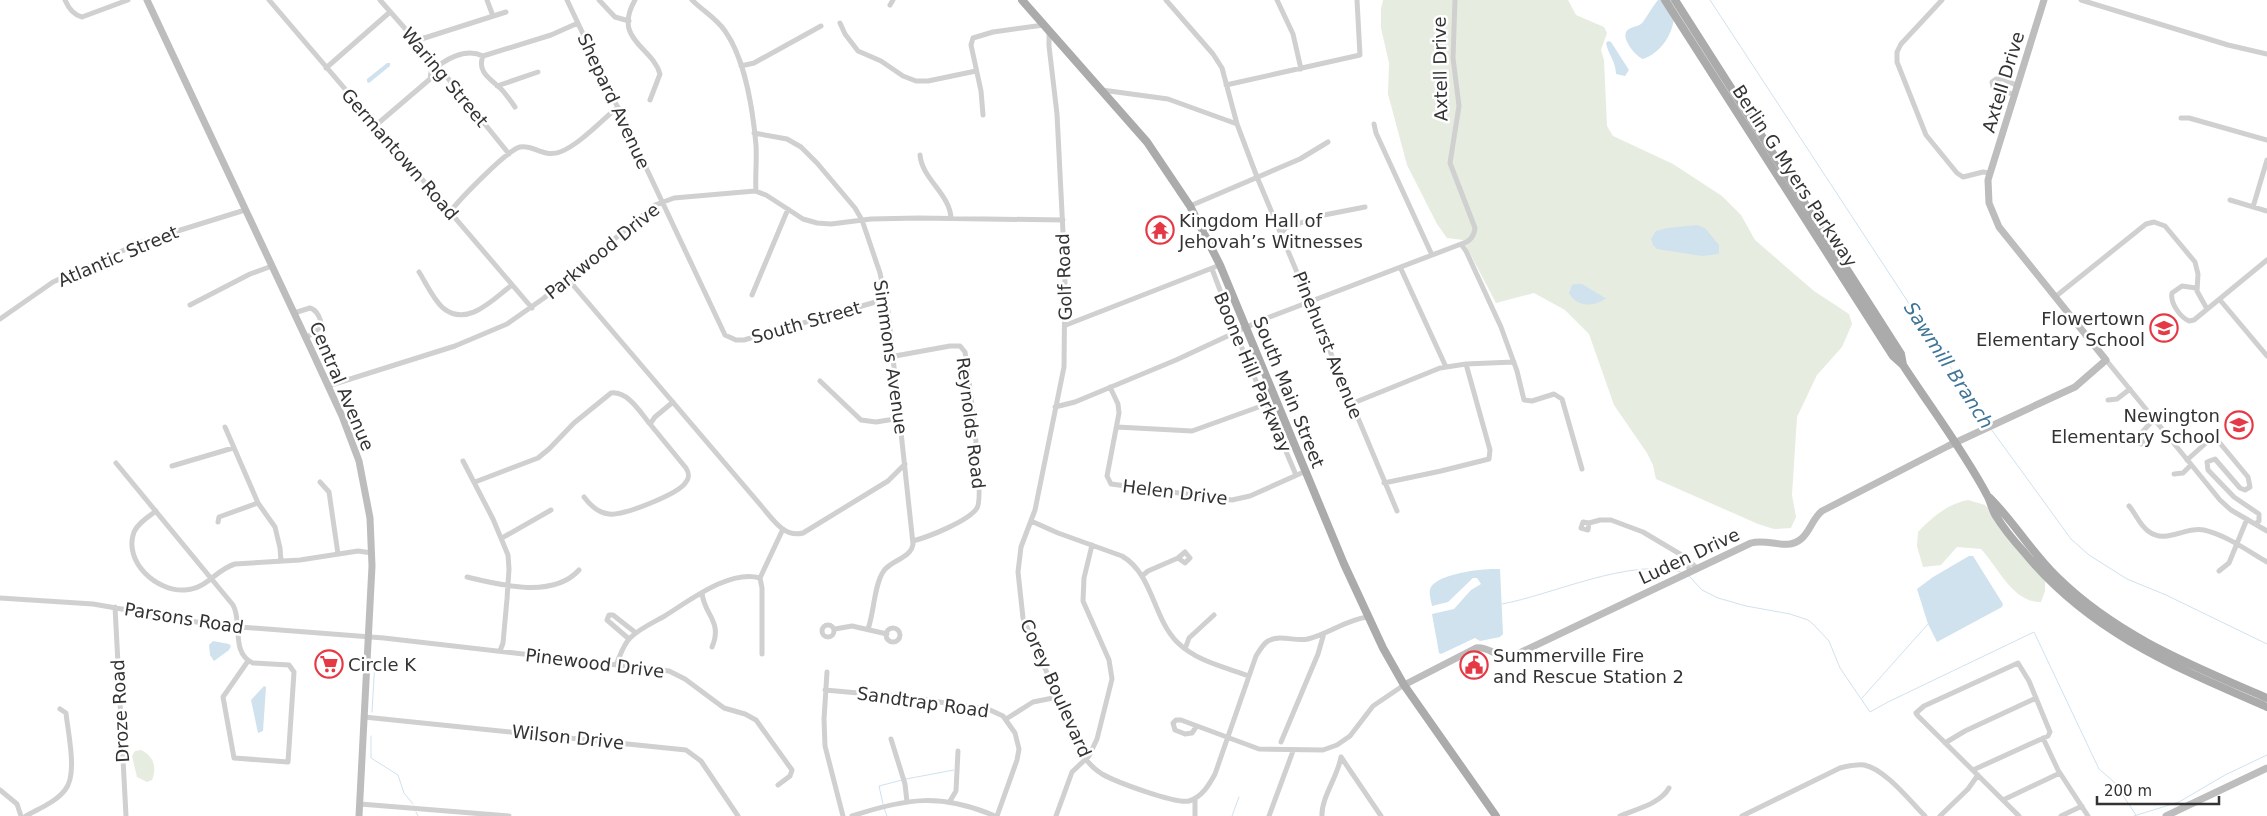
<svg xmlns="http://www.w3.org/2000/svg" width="2267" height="816" viewBox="0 0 2267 816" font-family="'DejaVu Sans',sans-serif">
<rect width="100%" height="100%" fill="#fff"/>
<path fill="#e6ecdf" d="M1383,0H1568L1576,15L1604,27L1607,33L1601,50L1604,60L1607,126L1613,136L1673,164L1722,196L1741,215L1755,240L1814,291L1849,314L1852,324L1842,347L1817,375L1797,417L1792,495L1796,517L1791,528L1774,529L1758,524L1656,479L1653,465L1647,453L1614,405L1589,334L1565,310L1534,293L1496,303L1463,240L1447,238L1437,224L1407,165L1388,94L1389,63L1381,28V9Z
M1968,500L1985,505L2045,580V591L2041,602C2013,603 1998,567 1981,549L1957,547L1941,565L1923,567L1917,546L1918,532C1931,518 1949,503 1968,500Z
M141,750C154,756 157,768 152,780L147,782L137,777L132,756L135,751Z"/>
<path fill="#cfe2ee" d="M1658,0H1671C1681,22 1665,52 1643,59C1635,56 1618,35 1629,29C1634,26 1639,27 1643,22C1648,15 1652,7 1658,0Z
M1608,41L1611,42L1629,70L1625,76L1616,74C1616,62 1608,54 1606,43Z
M387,63H390V66L369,83L367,82V79Z
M1697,225L1705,228L1719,245V254L1702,256L1657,249L1653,245L1651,239L1656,231L1667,228Z
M1575,284H1582L1605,298L1607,297C1596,307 1577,308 1569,293L1572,285Z
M1969,556H1973L2003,604L2002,607L1937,642L1928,624L1917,589L1933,577Z
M1500,569L1503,634L1500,637L1480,641L1475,638L1441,654L1439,653L1432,614L1454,609L1471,590L1481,584L1477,578H1473L1448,602L1432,606C1431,600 1428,592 1431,587C1439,573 1485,568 1500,569Z
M213,641L229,644L231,646L229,650L214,661L210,655L209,645Z
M264,686L266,687L263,731L258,733L251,700Z"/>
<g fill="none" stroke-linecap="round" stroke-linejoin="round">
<path stroke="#cfe2ee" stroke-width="1" d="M1710,0L1988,424
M1991,429L2071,539L2089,555L2127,579L2166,595L2267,644
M1689,576L1702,590L1718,598L1746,606L1790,614L1808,620L1814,625L1829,641L1840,668L1870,712L1888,702L2034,632L2099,769L2114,782L2136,815
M1502,604C1552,595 1631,557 1681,572
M1862,698L1928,624
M372,712L375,660
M371,736V758L398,775L404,793L413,804
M906,779L954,770
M883,804L879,786L902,780
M884,808L887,816
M416,812L418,816
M1232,816L1239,797
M2134,816L2179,802L2225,775L2267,755"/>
<path stroke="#d0d0d0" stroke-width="5" d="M65,0C68,7 74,15 82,17L128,0
M269,0L532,308
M380,0L438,66L509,154
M487,0L493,16
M567,0L725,335L736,340H744L886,299
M599,0L615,17L629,21
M635,0C612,40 653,47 660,74L650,100
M692,0C703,11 716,18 725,31C745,59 753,111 756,145C757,160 755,176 756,191
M1166,0L1213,54L1222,68L1237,124L1257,177L1397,511
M1277,0L1293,34L1301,69
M1455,0L1453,58L1459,106L1450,163L1475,228C1474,237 1470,242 1461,244
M1942,0L1901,44L1897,52V62L1926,135L1957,173L1963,177L1983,172L1990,173
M2081,0L2228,45L2267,54
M890,5L893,0
M840,23L845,34L858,51L881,61L903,76L916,81H928L976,71
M1049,31V46L1057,114L1065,272L1064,367L1035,510L1021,547L1018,572L1023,618L1083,755C1088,763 1094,769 1102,774C1116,782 1175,804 1189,801C1202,797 1209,785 1215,774L1256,656C1259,651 1263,644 1268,641C1281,634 1295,642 1308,639C1328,634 1346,620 1367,617
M415,41L506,12
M483,56C476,73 493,80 503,91C507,96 511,101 515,107
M741,66L754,63L821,26
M326,68L390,12
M1226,85L1360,55L1357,0
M497,86L538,72
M1102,90L1168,99L1237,124
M2015,95L1993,87L1992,82L1996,79H2003L2018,86
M983,115L981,91L971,45L973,38L993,32L1044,25
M2181,118H2189L2267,140
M1374,124L1376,133L1432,255
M375,126L430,79L431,72C444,60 465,47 483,56L551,35L578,23
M754,133L787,139L801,147L817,163L855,208L862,220L880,273L888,311L913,544C911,559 890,560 883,572C874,586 874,613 868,629
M920,155C922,179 950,194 951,218
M2230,200L2267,211
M1190,206L1300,159L1328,142
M2253,207L2267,160
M450,212C459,200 507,150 520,147C533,144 543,158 560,152C579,145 602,120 618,107
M1281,233L1286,228L1324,215L1365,207
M1212,269L1242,348L1296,475
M1401,269L1446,367
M419,272C426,283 433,299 443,308C468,328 493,299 512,285
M567,278L763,508C773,520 785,538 803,533L888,481L905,464
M2196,288L2182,286L2172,293C2170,303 2180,317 2189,321L2194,320L2267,260
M752,295L788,209
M2055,297L2146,224L2154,222L2165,226L2195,262L2198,274L2197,291L2207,309
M2220,300L2267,356
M190,305L250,274L272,266
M294,313L310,308C317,310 322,320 321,327L306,338
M0,319L53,282L142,242L245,210
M1066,325L1220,265
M895,356L950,346H960L965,352C968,373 985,496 977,508C969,521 928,537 913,541
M2106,360L2220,500L2231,510L2267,531
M820,381L861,420L876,422L901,418
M328,386L455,346L507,324L544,298L655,205L674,198L755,191L766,195L803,219L817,223L831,224L871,219L918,218L1063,220
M1110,387L1118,404L1119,413L1107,476L1111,484L1232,500L1250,496L1306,471
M2108,400L2117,399L2130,389
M1351,404L1440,368L1466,364L1514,362
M1055,407L1075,402L1176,360L1262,320L1461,244L1466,251L1501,327L1517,371L1524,400L1532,401L1554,394L1562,399L1582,469
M225,427L258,503L275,527L280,548L281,561
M1117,427L1192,431L1267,404
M2145,441L2141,444L2137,442L2136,439L2154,419
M2187,460L2207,442L2214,440L2219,442L2248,477L2250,487L2245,490L2240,488L2215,459L2207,462L2208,470L2234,497L2259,514V521L2255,524
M463,461L493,519L508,555L509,569L507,599L503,643L500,651
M116,463L233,605C243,622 230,653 253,663L289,665L294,672L288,762L234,758L223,697L248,661
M172,466L233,448
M2174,474L2183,473L2191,465
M320,482L329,492L338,554
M475,482L538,458L549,449L574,423L611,393C628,391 640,412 650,424
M1384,483L1441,471L1489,459L1490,450L1466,364
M584,497C590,505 598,513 609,514C623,516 679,494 686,482C690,477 689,473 686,468L650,424L655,417L673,402
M2129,506C2136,514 2139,524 2148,531C2166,545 2185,526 2204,530C2226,535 2248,551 2267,562
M156,511C148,517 138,523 134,532C123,562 157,592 185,590C207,589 215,570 235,564L300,560L358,551L372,553
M1031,521L1058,533L1122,556C1153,574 1153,618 1177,642C1196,661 1224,667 1249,676
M218,522L219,517L258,503
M1589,523L1588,530L1581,528L1583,522L1589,523L1600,520H1611L1643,532L1685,557L1698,569
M502,538L551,510
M1685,557L1690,572
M2219,571L2229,563L2247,519
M1142,576L1148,571L1178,558L1185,563L1190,558L1185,552L1178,558
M467,577C500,585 553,599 579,570
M702,593C704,615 723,621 712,647
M0,598L93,604L214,625L384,638L669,671L685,679L724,708L745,714L756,720L792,770L790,776L778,785
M115,607L126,816
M822 631a6 6 0 1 1 12 0a6 6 0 1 1-12 0Z
M886 635a7 7 0 1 1 14 0a7 7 0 1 1-14 0Z
M835,629L852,626L887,634
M629,639L607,620L609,615H613L636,633
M1185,649L1189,638L1214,615
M762,654V588L760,578L783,529
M616,665C620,656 623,645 630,638C639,629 652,623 663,617C688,602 729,569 760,578
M827,672L824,719L825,746L843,816
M825,690L914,698L990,710L1003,716L1015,733L1019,749L1017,760L997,816
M364,717L686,750L701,761L738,816
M1006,719L1033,702L1058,697
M1196,727L1192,733L1185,734L1175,730L1173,723L1176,720H1181L1259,749L1323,750L1337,745L1350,736L1373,706L1404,685
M2043,738L2058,770L2088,816
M891,739L905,784L907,802
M1281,742L1318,654L1324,633
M1945,743L1965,731L2036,698
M1973,770L2048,736L2050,732L2029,681L2018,663L1924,706L1916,713L1918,716L2019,816
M0,790L17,804L21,816
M2003,800L2060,773
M950,801L956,791L958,751
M360,804L509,816
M26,816C38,809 56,802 65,790C78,775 68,733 66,713L60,709
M852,816C907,798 941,793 995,816
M1056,816L1072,772L1089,756L1097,739L1112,679L1109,660L1083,601L1084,578L1092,545
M1195,816V798
M1269,816L1293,751
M1322,816C1321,798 1338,776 1341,757L1381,816
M1620,816C1636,809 1660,804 1669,788
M1742,816L1840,768C1848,766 1856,764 1864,765C1885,769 1910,801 1925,816
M1940,816L1968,789L1978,775
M2061,816L2082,806"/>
<path stroke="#bdbdbd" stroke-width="7" d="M147,0L311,349L342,416L359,461L370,518L372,566L359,816
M1404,685L1476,648C1490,646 1498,660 1513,656L1751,543C1768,538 1787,551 1801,539C1810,532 1812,519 1822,511L1948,446L2075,387L2106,360L1999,227L1989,203L1988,180L2044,0
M2166,816L2267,768"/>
<path stroke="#ababab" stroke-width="8" d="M1022,0L1147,142L1190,206L1220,265L1344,564L1383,648L1404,685L1496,816
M1665,0L1893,356L1903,365C1931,408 1963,450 1987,495C1991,502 1992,510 1996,516C2004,529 2014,541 2024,552C2089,632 2175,667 2267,707
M1675,0L1901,354L1903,365
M1990,498C2014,522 2032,553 2057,577C2117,636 2191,665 2267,698"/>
</g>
<defs>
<g id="temple-ring" transform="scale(1.4375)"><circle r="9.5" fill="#fff" stroke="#e63946" stroke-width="1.5"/><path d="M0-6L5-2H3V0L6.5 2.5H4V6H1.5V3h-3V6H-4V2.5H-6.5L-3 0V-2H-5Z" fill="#e63946"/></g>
<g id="school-ring" transform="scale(1.4375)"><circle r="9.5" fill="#fff" stroke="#e63946" stroke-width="1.5"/><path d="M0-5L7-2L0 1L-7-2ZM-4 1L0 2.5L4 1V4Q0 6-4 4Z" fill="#e63946"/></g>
<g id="supermarket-ring" transform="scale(1.4375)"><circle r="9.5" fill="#fff" stroke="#e63946" stroke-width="1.5"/><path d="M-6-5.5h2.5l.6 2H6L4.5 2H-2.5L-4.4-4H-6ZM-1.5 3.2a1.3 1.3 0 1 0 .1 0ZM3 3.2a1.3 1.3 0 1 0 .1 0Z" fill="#e63946"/></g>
<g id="civic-ring" transform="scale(1.4375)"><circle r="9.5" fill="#fff" stroke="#e63946" stroke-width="1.5"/><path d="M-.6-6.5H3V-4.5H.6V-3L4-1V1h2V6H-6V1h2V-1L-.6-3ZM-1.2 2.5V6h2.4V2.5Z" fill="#e63946"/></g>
</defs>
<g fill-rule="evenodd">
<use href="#temple-ring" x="1160" y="230"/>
<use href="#school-ring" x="2164" y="328"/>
<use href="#school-ring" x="2239" y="425"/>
<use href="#supermarket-ring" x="329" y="664"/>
<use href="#civic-ring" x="1474" y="665"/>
</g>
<g text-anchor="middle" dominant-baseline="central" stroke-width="5" stroke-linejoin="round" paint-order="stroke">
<g font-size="18" fill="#333" stroke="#fff">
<text transform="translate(1440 69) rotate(-91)">Axtell Drive</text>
<text transform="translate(445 77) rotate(50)">Waring Street</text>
<text transform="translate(2003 82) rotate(-73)">Axtell Drive</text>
<text transform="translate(614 101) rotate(65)">Shepard Avenue</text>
<text transform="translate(400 154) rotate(49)">Germantown Road</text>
<text transform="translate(1795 176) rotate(57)">Berlin G Myers Parkway</text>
<text transform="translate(602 251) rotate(-39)">Parkwood Drive</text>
<text transform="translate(118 256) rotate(-23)">Atlantic Street</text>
<text transform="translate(1064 277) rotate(-92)">Golf Road</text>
<text transform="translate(806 322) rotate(-16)">South Street</text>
<text transform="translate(1328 345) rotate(68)">Pinehurst Avenue</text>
<text transform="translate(891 357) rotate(82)">Simmons Avenue</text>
<text transform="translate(1253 372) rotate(67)">Boone Hill Parkway</text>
<text transform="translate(342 386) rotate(67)">Central Avenue</text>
<text transform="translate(1289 392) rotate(68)">South Main Street</text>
<text transform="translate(971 423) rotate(83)">Reynolds Road</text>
<text transform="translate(1175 492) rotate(7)">Helen Drive</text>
<text transform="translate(1689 556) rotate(-25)">Luden Drive</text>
<text transform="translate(184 618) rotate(9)">Parsons Road</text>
<text transform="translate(595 663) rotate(7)">Pinewood Drive</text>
<text transform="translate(1056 688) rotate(66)">Corey Boulevard</text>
<text transform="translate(923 702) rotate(8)">Sandtrap Road</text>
<text transform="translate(120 711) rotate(-93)">Droze Road</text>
<text transform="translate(568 737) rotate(6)">Wilson Drive</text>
</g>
<g font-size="18" fill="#333" stroke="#fff" text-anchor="start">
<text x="1179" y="220">Kingdom Hall of<tspan x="1179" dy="21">Jehovah’s Witnesses</tspan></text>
<text x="2145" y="318" text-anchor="end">Flowertown<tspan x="2145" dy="21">Elementary School</tspan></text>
<text x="2220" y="415" text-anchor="end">Newington<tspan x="2220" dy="21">Elementary School</tspan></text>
<text x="1493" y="655">Summerville Fire<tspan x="1493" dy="21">and Rescue Station 2</tspan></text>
<text x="348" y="664">Circle K</text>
</g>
<g font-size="19" font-style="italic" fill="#3f7597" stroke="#fff">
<text transform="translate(1949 365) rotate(57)">Sawmill Branch</text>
</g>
</g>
<path d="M2097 796v8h122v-8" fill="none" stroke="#333333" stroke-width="2.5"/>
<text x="2104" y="796" font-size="15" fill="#333333" stroke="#ffffff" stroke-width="4" paint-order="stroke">200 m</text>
</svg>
